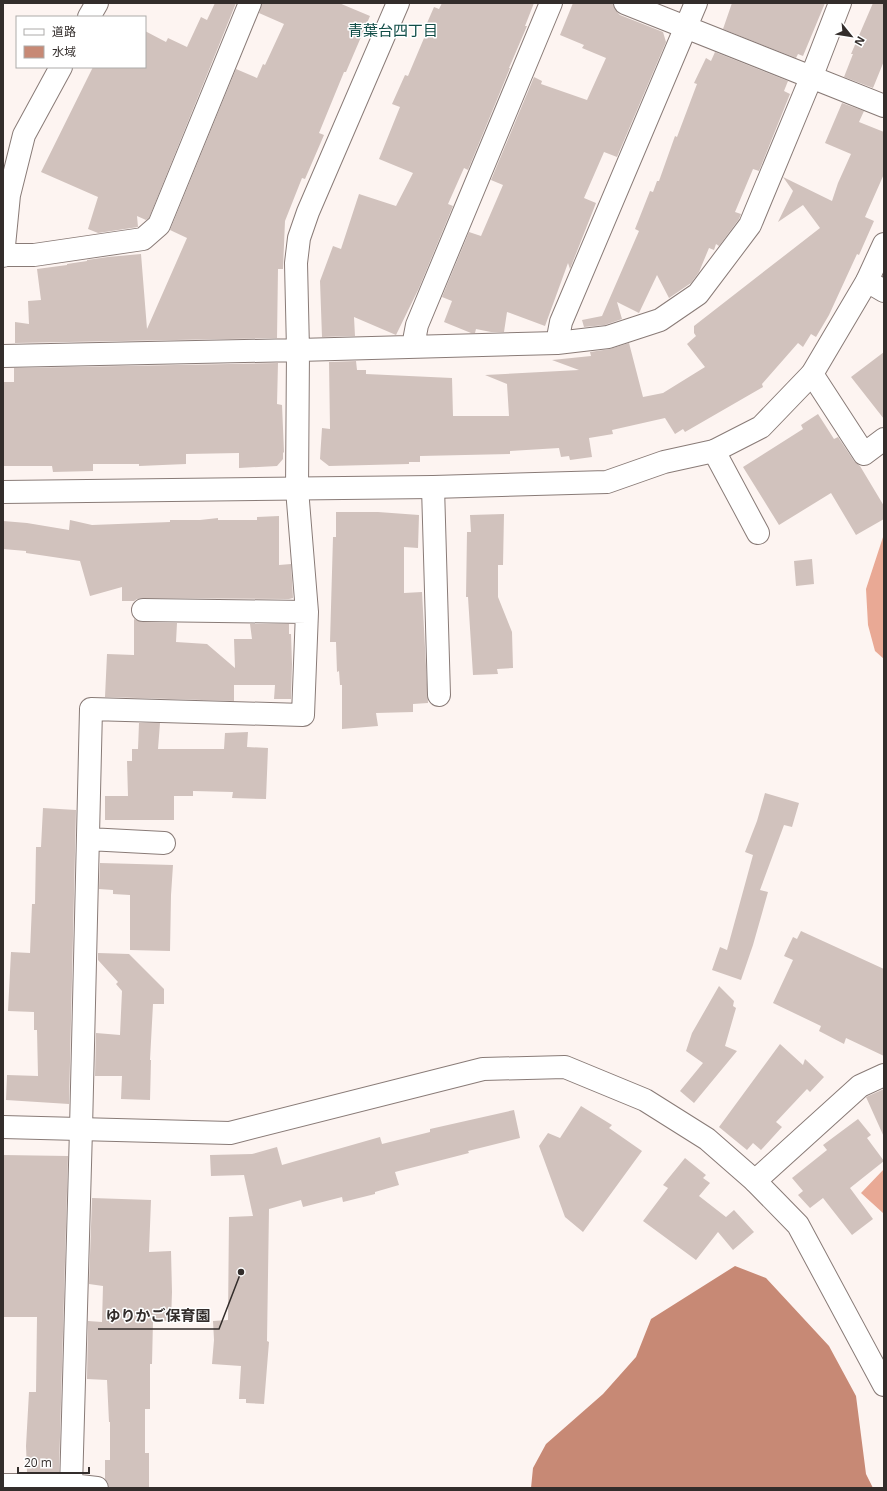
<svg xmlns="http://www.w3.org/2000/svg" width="887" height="1491" viewBox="0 0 887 1491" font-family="'Open Sans','Noto Sans JP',sans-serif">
<rect width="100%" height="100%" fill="#fdf4f1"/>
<path fill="#e9a995" d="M884,534V659L875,651L868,625L866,589Z
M884,1169V1213H883L861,1193Z"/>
<path fill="#c78975" d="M735,1266L766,1278L829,1346L856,1396L866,1474L873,1488H531L533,1468L546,1444L603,1394L636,1357L651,1319Z"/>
<path fill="#d1c2bd" d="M215,3H236L149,218L146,220L137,216L138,227L98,233L88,229L98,197L41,172L93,67H145V31L166,42L168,38L187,47L201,17L207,20Z
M262,3H339L370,16L346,72H344L319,133L324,135L305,179L302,178L285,221L283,269H278L277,338L15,343V322L29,324L28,301L41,300L37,269L67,265V264L87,261V260L108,257L141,254L147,329L187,238L170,230L236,69L257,78L263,64L265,65L284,24L259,13Z
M442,3H534L525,26H527L509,68H510L468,170L464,168L448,204L453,206L419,288L396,335L354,317L355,336L322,337L320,281L333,246L341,249L359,194L396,206L413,173L379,159L400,107L392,104L405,75L408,76L427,31L424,30L434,7L439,9Z
M573,3H613L615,10L620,15L663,32L666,42L617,157L604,152L584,198L596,203L570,269L568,263L545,326L507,312L504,332H491L476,329L475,333H471L444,322L452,301L442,297L469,232L481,236L503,185L491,180L534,77L542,81L541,84L587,100L606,58L582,48L584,45L560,35Z
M732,3H825L803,56L798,54L796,58L723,29Z
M873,3H884V61L873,88L844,77L853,54H851Z
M715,52L788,81L784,91L790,94L759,171L753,169L735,212L741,214L739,219L719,246L716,244L714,250L709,248L699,272L691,283L669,298L657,275L639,313L617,302L622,319L605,325L584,327L582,320L602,316L639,231L635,229L650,191L653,192L657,181H659L675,136L677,137L697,84L694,83L706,58L711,61Z
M842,103L864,111L859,122L884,132V174L865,217L874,221L859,255L857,254L829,315L816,337L811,334L803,347L798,343L762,384L763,387L685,432L683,429L675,434L665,418L612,430L613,434L589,438L592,457L570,460L569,456L561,457L559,448L510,451V454L420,456V462H409V464L329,466L320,459L322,428L330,429L329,362L356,361L357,370H366V374L452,378L453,416H509L507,384L485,375L579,370L552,360L591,356L590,352L610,349L629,343L643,397L663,393L705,367L687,344L696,336L694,333V326L820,228L803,205L778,222L793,191L783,177L832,201L838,183L851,154L825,143Z
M884,352V419L851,377Z
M278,363L277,404L282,405L284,452L283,453V459L277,466L239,468V453L186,454V464L139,466V464H93V471L53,472L52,466H3V382H14V368Z
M818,414L834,439L838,437L854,461L860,466L884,506V519L856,535L831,493L779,525L743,467L803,429L801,425Z
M336,512H378L419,515L418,548L404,547V593L422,592L428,703L413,704V712L376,713L378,726L342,729V685H340L339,671L337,672L336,642H330L333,537H336Z
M504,514L503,565H498V597L512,632L513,668L497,669L498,674L473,675L468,597H466L467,532H471L470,515Z
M279,516V565L291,564L293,598L289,599L143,598L137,599L134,601H122V587L90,596L80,561L26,553V551L3,549V521L27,523L69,530L70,520L92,525L170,522V520H200L218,518V520H257V517Z
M812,559L814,584L796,586L794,561Z
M134,619L143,622L177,623L176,642L207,644L235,668L234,639H252L250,624H289V634H291L292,664L291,699H274L275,685H234V701L105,697L107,654L134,655Z
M139,723H160L158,749H224L225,733L248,732L247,747L268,748L266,799L232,798L233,792L193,791V796H174V820H105V796H128L127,761H132V749H138Z
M765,793L799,803L792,827L784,825L760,890L768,892L753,945L741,980L712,970L720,947L727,950L753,855L745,852L757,821Z
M43,808L76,810L69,1104L6,1100L7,1075L38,1076L37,1030H34V1012L8,1011L11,952L30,953L32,904H35L36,847H41Z
M100,863L173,865L171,895L170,951L130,950V895L113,894V890L99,889Z
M801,931L884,969V1056L846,1038L844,1044L819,1031L821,1026L773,1003L793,960L784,956L793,937L797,939Z
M98,953L129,954L164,989V1004H153L150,1060H151L150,1100L121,1099L122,1076H95L96,1033L120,1035L122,991L116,984L118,982L98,960Z
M719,986L734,1001L733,1006L736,1008L725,1046L737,1051L694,1103L680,1091L703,1063L686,1051L692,1033Z
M780,1044L803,1065L805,1059L824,1077L810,1092L807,1089L776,1122L782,1127L761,1150L753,1143L747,1150L719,1127Z
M884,1089V1137L866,1097Z
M581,1106L612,1125L609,1128L642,1151L583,1232L565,1217L539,1146L548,1133L560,1138Z
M514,1110L520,1138L468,1151L469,1153L395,1172L399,1185L375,1192V1194L343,1202L342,1197L303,1207L301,1200L269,1209L267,1341L269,1342L264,1404L246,1403V1399H239L241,1366L212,1364L214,1340L213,1321L228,1320L229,1217L253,1216L244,1175L211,1176L210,1155L252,1154L277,1147L282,1165L380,1137L382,1144L430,1132V1129Z
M858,1119L871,1135L867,1138L884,1161L850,1188L873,1219L852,1235L823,1198L810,1208L798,1195L803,1191L792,1178L827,1150L823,1145Z
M3,1155L68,1156L59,1472H27L26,1446L29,1392H36L37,1317H3Z
M685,1158L706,1175L703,1178L710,1183L699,1196L726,1217L734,1210L754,1232L733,1250L718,1232L696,1260L643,1221L668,1188L663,1185Z
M92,1198L151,1200L149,1252L171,1251L172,1292L171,1321L153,1320L152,1364H150V1409H145V1453H149V1488L109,1487L108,1483L105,1479V1460H110V1422H109L107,1380L87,1379L88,1321L102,1322L103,1286L89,1284Z"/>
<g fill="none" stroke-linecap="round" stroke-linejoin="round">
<g stroke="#897b77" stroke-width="24">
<path id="street" d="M625,3L884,106
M89,17L97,3
M3,255H34L143,239L159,225L250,3
M3,256L9,195L24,135L61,67
M867,281L884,291
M557,343L561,322L696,3
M413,346L417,325L551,3
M3,356L298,350L557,343L608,337L660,320L698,294L750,225L811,78L840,3
M812,374L864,454L884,439
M714,451L758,533
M433,487L439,695
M143,610L307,612
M88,839L164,843
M755,1181L860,1086L884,1075
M3,1485H71L97,1488
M71,1488L81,1129L91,709L303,715L307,612L297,489L298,350L296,263L299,238L308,212L398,3"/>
</g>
<g stroke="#897b77" stroke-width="24">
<path id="secondary" d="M3,492L433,487L607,482L664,462L714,451L761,427L812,374L867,281L884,244
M3,1127L230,1133L483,1069L565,1067L645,1100L707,1139L755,1181L798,1225L884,1385"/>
</g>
<use href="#street" stroke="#fff" stroke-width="22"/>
<use href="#secondary" stroke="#fff" stroke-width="22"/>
</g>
<g text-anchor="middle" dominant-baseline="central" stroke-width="3" stroke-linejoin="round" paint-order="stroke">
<g font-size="15" fill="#0f4c46" stroke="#fff">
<text x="393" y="30">青葉台四丁目</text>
</g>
</g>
<path fill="none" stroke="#332d2b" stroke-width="1.5" d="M241 1272L219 1329H98"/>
<circle fill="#332d2b" stroke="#fff" stroke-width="1.5" cx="241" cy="1272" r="4"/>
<g font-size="15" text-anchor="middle" font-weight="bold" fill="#332d2b" stroke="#fff" stroke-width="3" stroke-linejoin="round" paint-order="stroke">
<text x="158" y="1321">ゆりかご保育園</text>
</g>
<rect width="887" height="1491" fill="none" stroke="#332d2b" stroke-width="8"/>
<rect x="16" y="16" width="130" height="52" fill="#ffffff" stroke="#adabaa"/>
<rect x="24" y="29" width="20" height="6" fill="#ffffff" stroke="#adabaa"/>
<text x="52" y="36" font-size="12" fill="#332d2b">道路</text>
<rect x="24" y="46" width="20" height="12" fill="#c78975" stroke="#adabaa"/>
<text x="52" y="56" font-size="12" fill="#332d2b">水域</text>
<g transform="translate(851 36) rotate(120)" stroke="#ffffff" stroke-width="3" paint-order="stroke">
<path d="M0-3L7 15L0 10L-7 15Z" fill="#332d2b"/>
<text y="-6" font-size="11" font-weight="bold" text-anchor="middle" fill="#332d2b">N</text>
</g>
<path d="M18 1467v6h71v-6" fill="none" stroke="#332d2b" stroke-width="2"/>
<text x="24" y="1467" font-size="12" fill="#332d2b" stroke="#ffffff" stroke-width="3" paint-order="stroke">20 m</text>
</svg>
